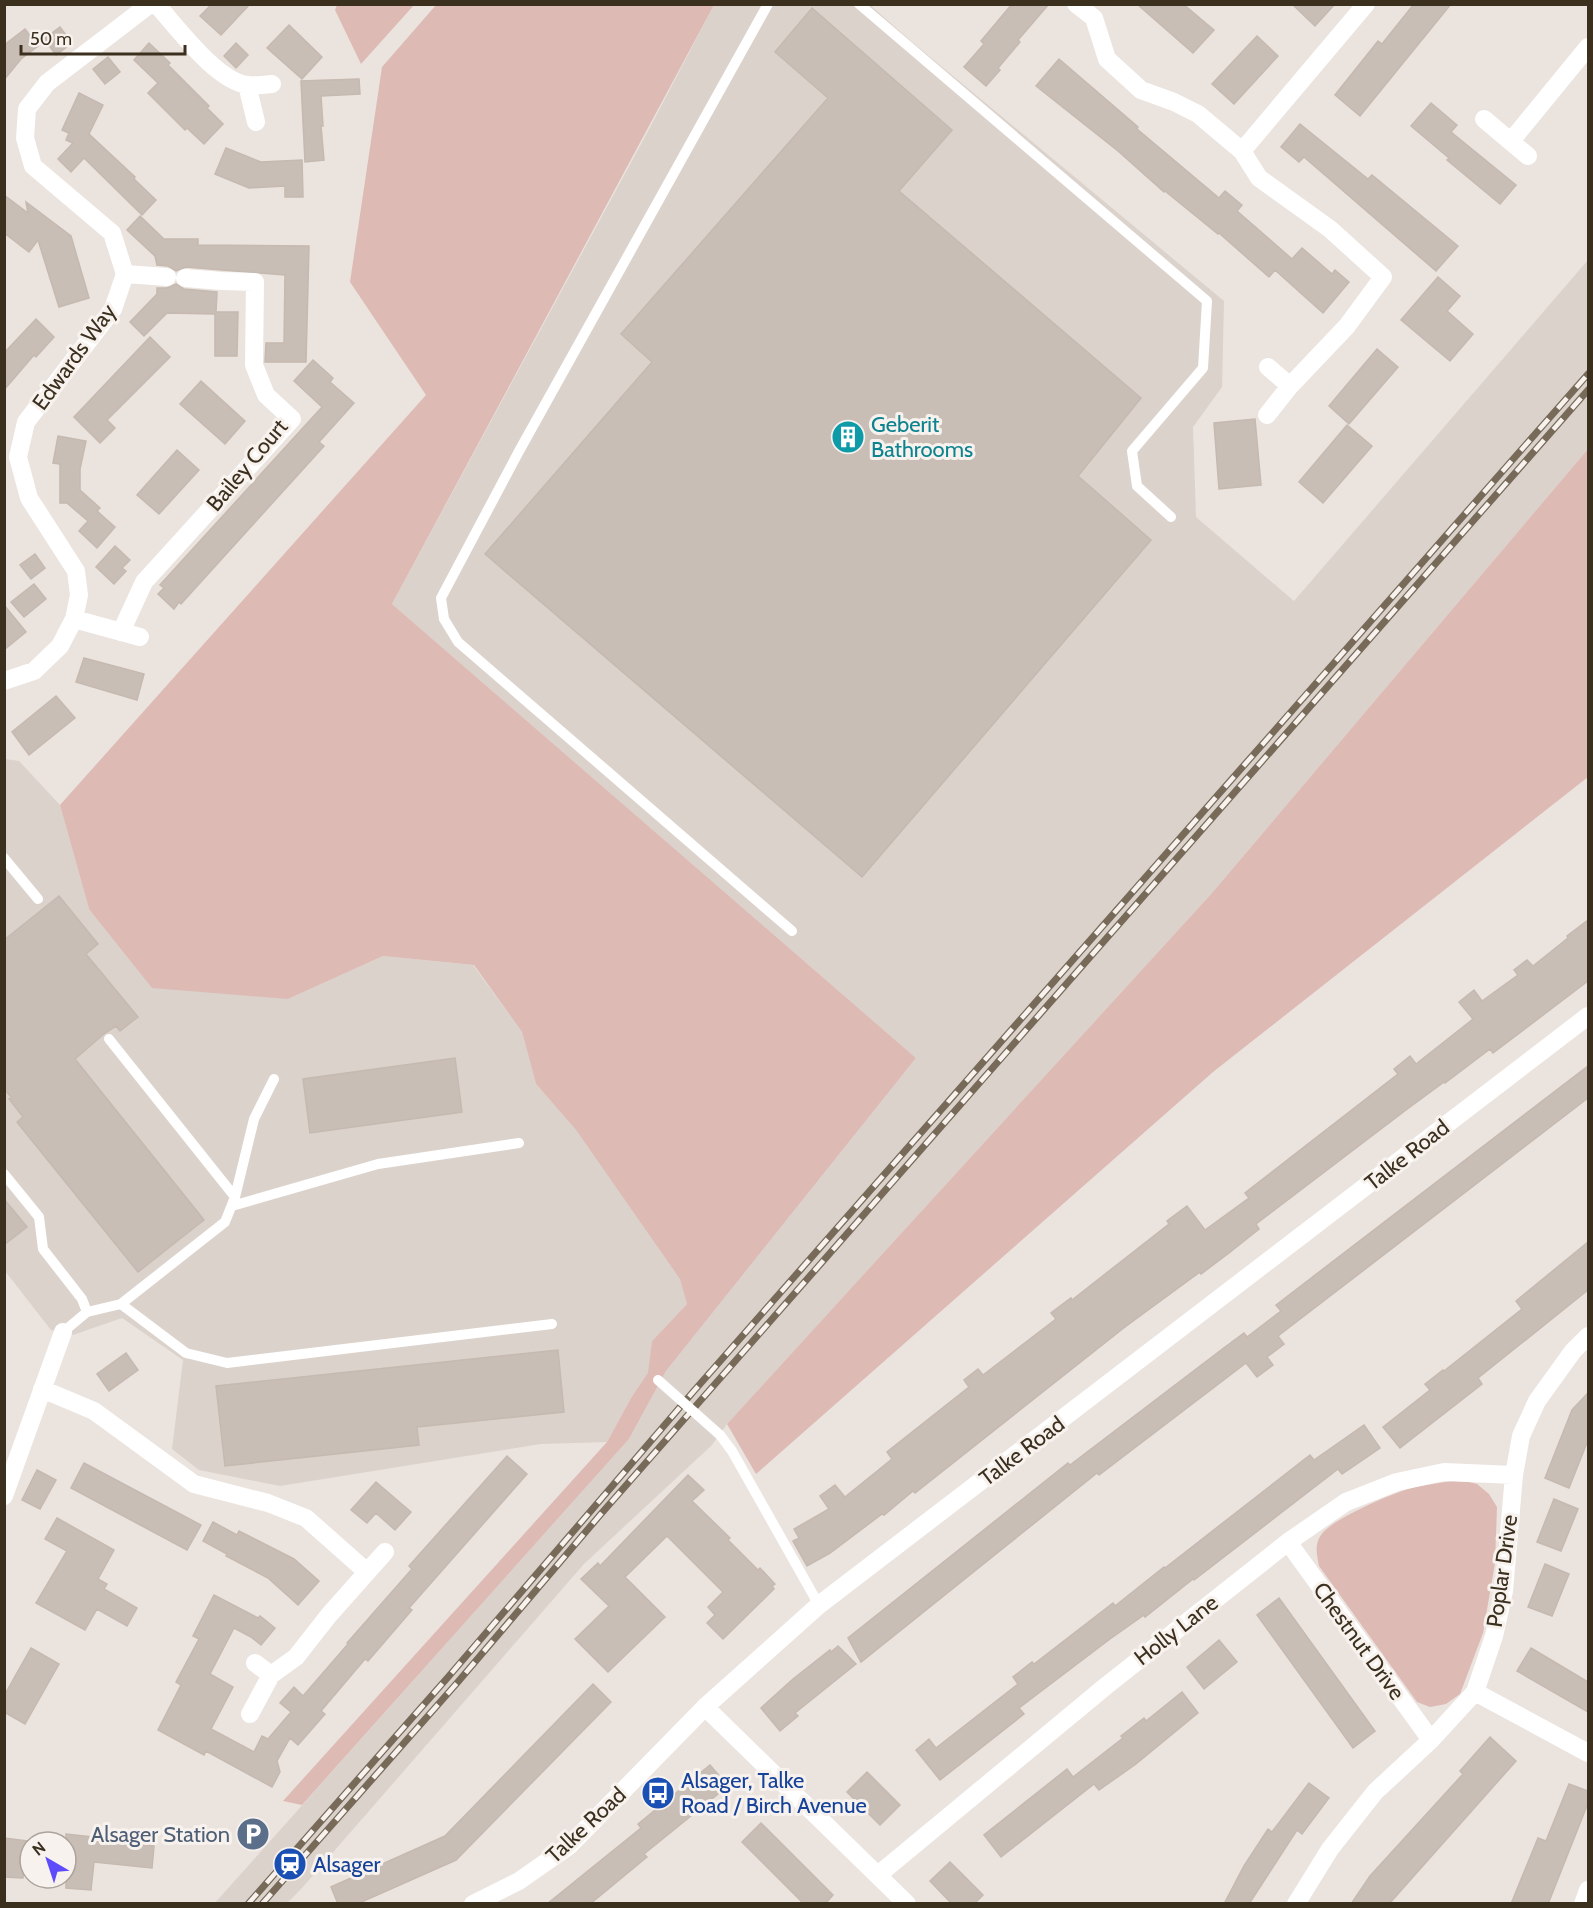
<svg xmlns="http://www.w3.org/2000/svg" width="1593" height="1908" viewBox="0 0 1593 1908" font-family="Cabin,sans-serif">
<rect width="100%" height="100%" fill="#ebe3de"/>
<path fill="#dbd2cc" d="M714,5H870L912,42L1224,301L1222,387L1193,427L1196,517L1294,601L1588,260V449L1212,893L727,1424L712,1445L584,1564L302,1888L287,1903L214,1904L629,1439L666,1371L916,1058L392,604L647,133Z
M5,759L19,761L60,805L89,909L288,999L383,956L473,965L522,1032L536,1084L576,1130L681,1279L687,1304L652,1341L649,1373L631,1398L607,1442L541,1444L280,1486L199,1470L172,1449L183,1360L122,1318L73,1335L51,1330L5,1271Z"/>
<path fill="#debab5" d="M337,5V4L414,5L361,64L335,10Z
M436,5H714L392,604L916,1058L666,1371L629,1439L302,1805L283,1801L607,1442L631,1398L648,1373L652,1341L687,1304L680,1279L576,1130L536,1084L522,1032L474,965L383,956L288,999L152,988L89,909L60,805L426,395L350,282L382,67Z
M1588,449V777L1213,1072L756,1474L727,1424L1212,893Z
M1461,1480L1477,1484L1489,1494L1497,1507L1495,1563L1483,1633L1460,1694L1446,1704L1430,1707L1417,1702L1319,1566C1317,1555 1314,1545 1321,1535C1331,1519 1395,1492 1415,1487C1430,1484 1445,1482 1461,1480Z"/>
<path fill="#c9beb6" stroke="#c5b9b0" stroke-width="1.5" d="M212,4H250L221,35L200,16Z
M1012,4H1049L1018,40L1020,42L998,68L1000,70L986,86L964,67L984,44L981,41Z
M1137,4H1183L1214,30L1193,53Z
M1292,4H1335L1315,26Z
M1414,4H1451L1360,116L1335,95L1378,41L1382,44Z
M812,8L952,130L899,191L1141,398L1078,476L1151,540L862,877L485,554L652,362L621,334L828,98L775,52Z
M289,25L322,57L302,79L267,48Z
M60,27L72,43L56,55L44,39Z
M25,29L38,46L21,59L4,80V45Z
M1257,36L1278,56L1234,104L1212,84Z
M149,43L170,63L168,65L209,106L207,108L223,124L204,144L187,128L185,130L148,93L158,83L134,60Z
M236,43L248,55L236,68L224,56Z
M108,57L120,72L105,84L93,69Z
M1059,59L1138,127L1137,129L1219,198L1225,191L1242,205L1237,211L1292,259L1302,248L1332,274L1335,270L1349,282L1323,313L1275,270L1269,277L1219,233L1218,234L1165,191L1164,192L1118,151L1036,86Z
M359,79L360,94L321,96L323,126H321L324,160L305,162L301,81Z
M79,93L103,105L89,134L135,177L134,179L156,200L142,215L84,158L71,172L58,159L73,143L66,140L69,133L62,130Z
M1431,103L1457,125L1451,132L1516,185L1500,204L1447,160L1449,158L1411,126Z
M1300,124L1368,179L1372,175L1458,246L1436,271L1304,157L1299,162L1281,147Z
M226,148L261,162L302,160L303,197H285V186L249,188L215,174Z
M4,195L28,213L26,202L71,236L89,298L59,307L38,240L29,252L4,233Z
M140,216L164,239H198V245L309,246L306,362H265L266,343H284L285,275L186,267L176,271L168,266L157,265L155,256L127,230Z
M1438,277L1460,296L1447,311L1473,334L1450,361L1401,320Z
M176,284L184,289L217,292L216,312H238L237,356H215V314L167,313L144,336L130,322L157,294V288H167Z
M36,319L54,337L36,357L34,355L4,390V353Z
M150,337L170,357L107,420L115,428L100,443L74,417Z
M1377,349L1398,367L1349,424L1329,406Z
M313,360L333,378L330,382L354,403L319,442L324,446L181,604L179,602L174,609L158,594L164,588L160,585L322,407L294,381Z
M201,381L245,421L225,444L180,404Z
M1255,419L1261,485L1219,489L1214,423Z
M1347,425L1372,446L1323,503L1299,482Z
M58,436L86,441L80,469V490L100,508L97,511L115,527L97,548L79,531L88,521L67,503H60V464L53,463Z
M177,450L199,470L159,514L137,495Z
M115,546L130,560L122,568L126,571L114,584L96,567Z
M35,554L45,568L31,579L20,565Z
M34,584L46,599L24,617L11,602Z
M4,605L26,632L4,650Z
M84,658L144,674L137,700L76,682Z
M56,696L75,718L29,755L12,732Z
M59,896L98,944L86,954L138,1017L120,1031L116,1026L105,1033L75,1059L204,1220L138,1272L17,1122L23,1117L9,1099L12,1098L4,1089V940Z
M1588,920V981L1493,1053L1490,1049L1445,1083L1444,1082L1406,1110L1256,1224L1259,1229L1229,1253L1201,1274L1200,1272L1125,1327L915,1493L913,1491L884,1515L882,1514L830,1553L807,1566L793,1541L799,1538L794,1529L829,1509L820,1496L835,1485L845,1497L892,1459L887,1452L969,1387L964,1380L978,1369L983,1375L1013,1352L1056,1319L1051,1313L1071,1298L1072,1300L1169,1224L1167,1221L1187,1206L1205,1230L1249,1198L1245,1193L1398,1074L1394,1069L1410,1056L1416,1064L1473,1019L1459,1002L1474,990L1482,1001L1518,975L1514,970L1527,960L1533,966L1568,938L1567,936Z
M455,1058L462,1112L310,1133L303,1079Z
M1588,1066V1098L1278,1336L1284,1344L1267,1357L1273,1365L1257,1377L1246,1363L1099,1475L1097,1473L861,1662L848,1638L1068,1463L1070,1465L1225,1347L1244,1333L1247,1337L1281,1311L1276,1305Z
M4,1199L27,1227L4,1245Z
M1588,1242V1290L1478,1378L1482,1384L1400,1448L1383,1427L1430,1390L1425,1384L1443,1370L1444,1371L1522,1309L1516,1301Z
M558,1350L564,1412L417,1427L419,1445L225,1466L216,1386Z
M126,1353L138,1370L109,1391L97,1374Z
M1588,1393V1440L1569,1488L1545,1478L1572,1410Z
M1364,1425L1380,1448L1342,1474L1338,1469L1194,1580L1193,1579L1145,1617L1144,1615L1110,1639L1019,1708L1024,1714L940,1780L916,1750L929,1739L936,1748L1018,1684L1013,1677L1032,1662L1034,1664L1113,1603L1115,1606L1164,1567L1165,1568L1310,1455L1314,1460Z
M507,1456L527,1474L409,1608L412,1610L368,1661L365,1659L321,1711L325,1714L298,1745L290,1738L277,1761L280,1772L272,1787L206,1751L204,1755L158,1730L181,1685L176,1682L199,1639L193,1636L214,1595L258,1618L260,1616L275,1628L261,1645L251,1637L234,1628L210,1674L233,1687L211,1729L254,1752L262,1736L268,1739L291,1712L280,1703L294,1687L303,1696L348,1644L347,1643L412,1569L409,1566Z
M84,1463L201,1525L187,1550L71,1488Z
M37,1470L56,1480L40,1509L22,1500Z
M688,1475L704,1490L692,1501L730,1538L728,1540L758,1570L760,1568L775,1584L772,1586L774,1589L723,1639L707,1623L715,1615L708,1607L723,1592L667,1536L625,1577L665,1617L608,1672L575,1639L609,1606L581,1579L598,1563L600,1566Z
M376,1482L411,1512L395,1530L376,1513L367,1523L351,1510Z
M1554,1499L1578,1509L1561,1551L1537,1542Z
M57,1518L114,1550L98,1579L107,1584L104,1589L137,1608L127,1626L97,1609L85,1630L36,1603L67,1551L45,1539Z
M213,1522L237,1535L239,1531L294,1559L319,1581L298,1605L268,1578L226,1556L227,1554L203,1541Z
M1545,1564L1569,1574L1552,1616L1528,1607Z
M1279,1598L1375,1731L1353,1748L1257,1615Z
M1219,1640L1237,1662L1204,1689L1187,1667Z
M838,1646L856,1664L795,1713L798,1716L780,1731L761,1708L793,1679L830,1650L831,1652Z
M31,1648L59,1664L25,1724L4,1712V1696Z
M1531,1648L1588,1682V1712L1517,1671Z
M593,1684L611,1702L456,1860L357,1904H338L331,1887L445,1836Z
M1182,1692L1198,1713L1136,1764L1099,1790L1094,1784L1001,1857L984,1835L1067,1769L1073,1777L1123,1738L1121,1736L1144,1718L1146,1721Z
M1490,1737L1516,1761L1389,1904H1351L1370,1876L1463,1774L1460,1771Z
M710,1765L728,1786L644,1854L647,1857L590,1904H547L641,1828L638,1824Z
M867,1772L900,1805L880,1825L847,1792Z
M1309,1783L1329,1798L1302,1834L1297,1830L1249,1904H1224L1244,1866L1268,1829L1272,1832Z
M1569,1784L1588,1791V1803L1548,1904H1511L1538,1838L1546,1841Z
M761,1823L833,1895L825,1904H804L742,1842Z
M66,1834L128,1841V1843L154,1846L152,1868L94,1862L91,1890L66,1888Z
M4,1838L27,1841L23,1878L4,1877Z
M950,1862L983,1895L974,1904H952L930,1881Z"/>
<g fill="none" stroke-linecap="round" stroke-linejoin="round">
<path stroke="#fff" stroke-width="10" d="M768,4L518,453L441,598L444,619L458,642L792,931
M859,4L1207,301L1203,368L1132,451L1137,486L1171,517
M4,858L38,899
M109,1039L235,1197
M4,1174L39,1217L43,1249L82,1299L87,1312
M232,1206L378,1164L519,1143
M121,1304L225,1222L235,1197L254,1119L274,1079
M63,1332L87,1312L121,1304L186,1353L227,1363L552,1324
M720,1435L732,1451L819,1605"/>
<path stroke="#fff" stroke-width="18" d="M156,4C177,27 217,82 248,85C256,86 264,85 272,84
M1076,4L1094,18L1107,59L1141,90L1174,102L1198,114L1242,151L1259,178L1330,229L1383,277L1347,326L1290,386L1267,415
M247,85L256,122
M1484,119L1528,156
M1511,141L1588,47
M1242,151L1366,4
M125,274L167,277
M1268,367L1290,386
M74,619L140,637
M121,632L144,582L292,419L266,395L254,365L255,282L222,281L185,278
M4,681L34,671L60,646L74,619L79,595L76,571L29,498L18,457L26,422L113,309L125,274L112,233L33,166L25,138L27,109L47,83L150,4
M42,1389L94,1411L194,1484L268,1503L306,1518L367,1572
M4,1496L63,1332
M1288,1542L1431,1740
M255,1663L271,1675
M1475,1692L1588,1753
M705,1707L907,1904
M250,1714L271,1675L296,1657L329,1615L385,1552
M878,1875L1106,1686L1288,1542L1346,1502L1397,1482L1444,1472L1514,1475
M473,1904L519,1881L569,1846L705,1707L819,1605L1588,1016
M1296,1904L1330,1849L1375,1792L1431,1740L1475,1692L1494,1636L1504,1591L1514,1475L1521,1436L1537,1401L1573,1351L1588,1336
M1583,1904L1588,1890"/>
<g stroke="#776a58" stroke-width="7">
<path id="rail" d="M248,1904L449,1676L693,1392L1588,374
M262,1904L457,1683L600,1515L1588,390"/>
</g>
<use href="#rail" stroke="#f7f2ee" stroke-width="4.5" stroke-dasharray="14" stroke-linecap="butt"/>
<path stroke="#fff" stroke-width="10" d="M658,1380L720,1435"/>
</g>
<defs>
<g id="building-disc" transform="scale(1.725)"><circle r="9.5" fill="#0f9aa8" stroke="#f7f2ee"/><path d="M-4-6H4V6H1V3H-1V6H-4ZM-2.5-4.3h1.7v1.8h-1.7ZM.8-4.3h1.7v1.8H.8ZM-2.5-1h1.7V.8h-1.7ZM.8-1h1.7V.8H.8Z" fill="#fff"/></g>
<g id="bus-disc" transform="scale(1.725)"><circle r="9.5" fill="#1a4fb4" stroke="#f7f2ee"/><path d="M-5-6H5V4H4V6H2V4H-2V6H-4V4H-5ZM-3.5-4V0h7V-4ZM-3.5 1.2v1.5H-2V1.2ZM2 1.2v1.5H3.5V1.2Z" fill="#fff"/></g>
<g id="parking-disc" transform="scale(1.725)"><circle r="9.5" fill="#5c6f8a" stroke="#f7f2ee"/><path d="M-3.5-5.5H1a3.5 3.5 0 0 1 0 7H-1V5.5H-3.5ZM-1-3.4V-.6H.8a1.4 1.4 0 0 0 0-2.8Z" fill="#fff"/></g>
<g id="station-disc" transform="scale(1.725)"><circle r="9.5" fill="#1a4fb4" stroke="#f7f2ee"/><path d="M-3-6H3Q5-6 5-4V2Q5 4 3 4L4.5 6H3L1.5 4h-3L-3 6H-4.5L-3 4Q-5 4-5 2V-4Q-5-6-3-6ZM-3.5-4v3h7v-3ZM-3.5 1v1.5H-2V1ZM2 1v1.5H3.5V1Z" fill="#fff"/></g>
</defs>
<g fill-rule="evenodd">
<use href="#building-disc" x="848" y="437"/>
<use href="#bus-disc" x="658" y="1793"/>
<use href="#parking-disc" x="253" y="1834"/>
<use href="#station-disc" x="290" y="1864"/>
</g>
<g text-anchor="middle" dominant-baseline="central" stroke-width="6" stroke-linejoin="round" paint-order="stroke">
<g font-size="22" fill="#3b2f1e" stroke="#f7f2ee">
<text transform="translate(74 357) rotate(-54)">Edwards Way</text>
<text transform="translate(247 465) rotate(-50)">Bailey Court</text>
<text transform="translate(1407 1155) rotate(-38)">Talke Road</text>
<text transform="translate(1022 1451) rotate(-37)">Talke Road</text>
<text transform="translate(1502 1571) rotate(-82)">Poplar Drive</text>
<text transform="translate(1176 1630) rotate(-38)">Holly Lane</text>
<text transform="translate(1359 1641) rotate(54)">Chestnut Drive</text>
<text transform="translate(586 1825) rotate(-43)">Talke Road</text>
</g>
<g font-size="22" fill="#0d838f" stroke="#f7f2ee" text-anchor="start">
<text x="871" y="424">Geberit<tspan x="871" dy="25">Bathrooms</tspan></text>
</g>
<g font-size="22" fill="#164399" stroke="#f7f2ee" text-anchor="start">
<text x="681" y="1780">Alsager, Talke<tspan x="681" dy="25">Road / Birch Avenue</tspan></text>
<text x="313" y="1864">Alsager</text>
</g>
<g font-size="22" fill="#4e5e75" stroke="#f7f2ee" text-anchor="end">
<text x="230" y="1834">Alsager Station</text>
</g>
</g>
<rect width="1593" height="1908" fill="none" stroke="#3b2f1e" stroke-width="12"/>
<g transform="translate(48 1860) rotate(321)"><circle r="28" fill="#f7f2ee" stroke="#aca49b" stroke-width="1.5"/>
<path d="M0-4.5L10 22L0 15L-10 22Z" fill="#5c4cfb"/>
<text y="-9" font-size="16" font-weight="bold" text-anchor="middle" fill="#3b2f1e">N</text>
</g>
<path d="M21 45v9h164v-9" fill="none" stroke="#3b2f1e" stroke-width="3"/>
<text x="30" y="45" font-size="18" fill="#3b2f1e" stroke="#f7f2ee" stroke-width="4.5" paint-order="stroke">50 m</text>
</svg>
